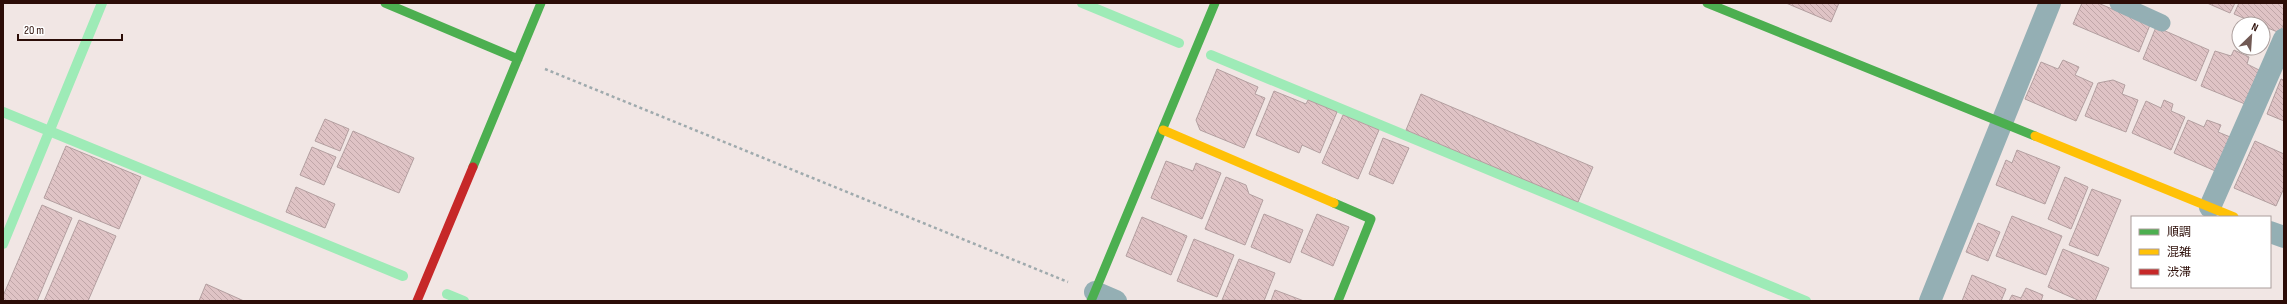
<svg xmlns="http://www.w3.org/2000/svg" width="2287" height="304" viewBox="0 0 2287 304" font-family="'Sofia Sans Condensed','Noto Sans JP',sans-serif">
<defs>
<pattern id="building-back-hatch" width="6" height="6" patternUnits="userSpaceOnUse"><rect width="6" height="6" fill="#dfc3c5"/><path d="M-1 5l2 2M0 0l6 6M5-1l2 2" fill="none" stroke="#c0a6a8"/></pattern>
</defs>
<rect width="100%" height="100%" fill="#f1e6e4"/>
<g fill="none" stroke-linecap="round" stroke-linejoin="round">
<path stroke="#9eebb7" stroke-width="10" d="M1082,3L1179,43
M1211,55L1806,301
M3,112L403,276
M3,244L102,3
M447,294L464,301"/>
</g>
<path fill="url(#building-back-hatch)" stroke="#b39fa0" d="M1786,3H1839L1831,22Z
M2082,3H2098L2150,25L2139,52L2073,24Z
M2207,3H2235L2230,13Z
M2239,3H2284V23L2280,33L2263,26V24H2257L2234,14Z
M2156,27L2209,50L2196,81L2143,59Z
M2234,50L2249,57L2247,64L2259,70L2245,104L2201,86L2215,51L2231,56Z
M2063,60L2079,67L2075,75L2093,83L2076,121L2025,99L2041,62L2058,69Z
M1217,69L1258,87L1255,94L1265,98L1244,148L1200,130L1196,120Z
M2281,79L2284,80V121L2267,114Z
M2113,80L2125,85L2122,94L2138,100L2126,132L2085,116L2098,83Z
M1274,91L1306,104L1308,100L1337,112L1320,153L1302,145L1299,153L1256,135Z
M1421,94L1593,167L1578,202L1406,130Z
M2164,100L2173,104L2171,111L2185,117L2171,150L2132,133L2146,101L2161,108Z
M1343,115L1379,130L1358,179L1322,163Z
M325,119L349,129L340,151L315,141Z
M2188,120L2204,127L2207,120L2221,125L2218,132L2235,139L2220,173L2174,153Z
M353,131L414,158L399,193L337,167Z
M1383,138L1409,148L1393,184L1369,174Z
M2255,141L2284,154V188L2276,206L2234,188Z
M66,146L141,177L119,229L44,198Z
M312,147L336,157L324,185L300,175Z
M2017,150L2060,167L2045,204L1996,185L2006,160L2012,163Z
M1166,161L1193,171L1196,163L1221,173L1202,219L1151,198Z
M1226,177L1246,185L1249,194L1263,200L1245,245L1205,229Z
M2065,177L2088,187L2071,229L2048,219Z
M296,187L335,204L325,228L286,212Z
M2092,189L2121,200L2098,256L2069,245Z
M42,205L72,218L37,301H3V296Z
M1264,214L1303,230L1290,263L1251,247Z
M1317,214L1349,227L1333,266L1301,252Z
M2012,216L2062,236L2046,275L1996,256Z
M1142,217L1187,236L1171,275L1126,256Z
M79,220L116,236L88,301H44Z
M1978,223L2000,232L1988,261L1966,252Z
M1194,239L1234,255L1217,297L1177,281Z
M2063,249L2109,268L2095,301H2080L2048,287Z
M1239,259L1275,273L1264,301L1222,300Z
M1972,275L2006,289L2001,301H1962Z
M206,284L244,301H199Z
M2026,288L2043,295L2041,301H2009L2012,295L2021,298Z
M1275,290L1304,301H1271Z"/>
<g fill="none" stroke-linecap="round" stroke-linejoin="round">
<path stroke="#9faaad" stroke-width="2.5" stroke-dasharray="3 3" stroke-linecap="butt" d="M545,69L1068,282"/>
<path stroke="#94afb4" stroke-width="17" d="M2118,3L2162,23"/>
<path stroke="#94afb4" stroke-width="22" d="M2210,207L2284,39
M2270,232L2284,237
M1095,292L1116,301
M1930,301L2050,3"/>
<path stroke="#4caf50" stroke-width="9" d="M385,3L518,59
M1707,3L2035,136
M473,167L541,3
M1334,203L1371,219L1338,301
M1091,301L1215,3"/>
<path stroke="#ffc107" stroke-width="9" d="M1163,130L1334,203
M2035,136L2234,217"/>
<path stroke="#c62828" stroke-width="9" d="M417,301L473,167"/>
</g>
<rect width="2287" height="304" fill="none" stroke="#2c0d07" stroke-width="8"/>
<rect x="2131" y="216" width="140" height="72" fill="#ffffff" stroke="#ab9e9c"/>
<rect x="2139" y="229" width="20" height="6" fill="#4caf50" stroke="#ab9e9c"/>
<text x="2167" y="236" font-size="12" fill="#2c0d07">順調</text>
<rect x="2139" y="249" width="20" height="6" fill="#ffc107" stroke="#ab9e9c"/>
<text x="2167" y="256" font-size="12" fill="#2c0d07">混雑</text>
<rect x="2139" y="269" width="20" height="6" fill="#c62828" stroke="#ab9e9c"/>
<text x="2167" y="276" font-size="12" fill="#2c0d07">渋滞</text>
<g transform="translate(2251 36) rotate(25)"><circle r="19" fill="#ffffff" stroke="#ab9e9c"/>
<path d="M0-3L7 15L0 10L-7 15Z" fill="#715954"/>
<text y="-6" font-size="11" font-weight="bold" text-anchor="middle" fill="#2c0d07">N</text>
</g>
<path d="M18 34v6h104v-6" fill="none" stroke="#2c0d07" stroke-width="2"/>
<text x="24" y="34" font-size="12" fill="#2c0d07" stroke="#ffffff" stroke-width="3" paint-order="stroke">20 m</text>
</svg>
